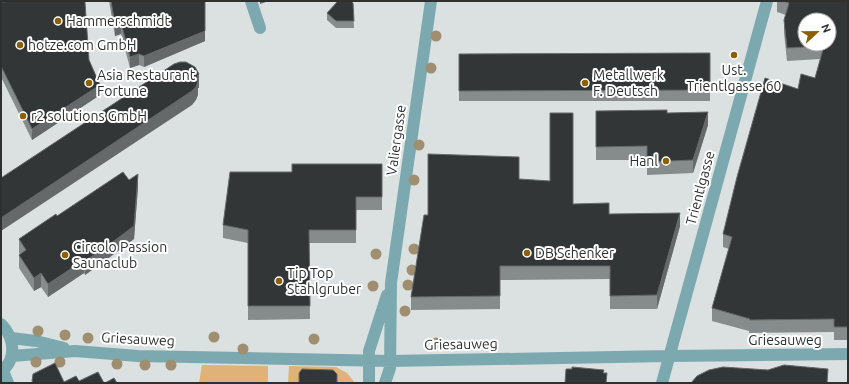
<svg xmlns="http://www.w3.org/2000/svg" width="849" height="384" viewBox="0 0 849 384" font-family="Ubuntu,sans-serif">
<rect width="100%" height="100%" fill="#dbe0e1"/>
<path fill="#dfb377" d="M202,365L268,366V383H199Z
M289,366L336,367L347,373L355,383H288Z"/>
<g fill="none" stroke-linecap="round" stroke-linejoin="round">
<path stroke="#7ca9b0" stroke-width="12" d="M251,1L260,28
M1,324C15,338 17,359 1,372
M11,338L36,341L64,348
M12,356L75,351L138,356L390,361L669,356L848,354
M3,371L8,383
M369,383V351L387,295
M385,383L390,368L391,283L431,1
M662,383L767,1"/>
</g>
<g fill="#9f8e70">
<circle cx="436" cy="36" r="5.5"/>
<circle cx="431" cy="68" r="5.5"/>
<circle cx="419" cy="145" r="5.5"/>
<circle cx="414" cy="180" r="5.5"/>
<circle cx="414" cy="249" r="5.5"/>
<circle cx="376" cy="254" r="5.5"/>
<circle cx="412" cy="270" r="5.5"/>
<circle cx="408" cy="285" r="5.5"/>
<circle cx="373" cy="286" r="5.5"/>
<circle cx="405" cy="311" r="5.5"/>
<circle cx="38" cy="331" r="5.5"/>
<circle cx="65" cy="335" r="5.5"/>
<circle cx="214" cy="337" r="5.5"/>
<circle cx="88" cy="338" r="5.5"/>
<circle cx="314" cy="339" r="5.5"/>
<circle cx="436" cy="343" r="5.5"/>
<circle cx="243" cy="349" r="5.5"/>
<circle cx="36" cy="362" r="5.5"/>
<circle cx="60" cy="362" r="5.5"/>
<circle cx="117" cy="364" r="5.5"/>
<circle cx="145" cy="365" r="5.5"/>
<circle cx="171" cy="365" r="5.5"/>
</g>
<path fill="#868b8c" d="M109,1H205V41L144,67L139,65L130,68L121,34L115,36Z
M777,1H848V340H834V332L749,333V331L712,321V308L729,249L723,247V234L798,89L815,78L820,59L787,61L784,33V20L786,15L777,12Z
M1,2L89,60L100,95L32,140L1,77Z
M353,3L354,28H336L327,20V13Z
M710,53V101H459V54Z
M596,111L667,113L708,125L693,173L647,175V160H596Z
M382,164V210H356V243H309L310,319L248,320V243L223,238V225L292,172Z
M129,180L138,187L134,239L110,257L85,275L84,273L48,297L41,287L34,291L19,268V255L20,254L19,253V239L57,216Z
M573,204L609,214L680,226L657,309H610V279L500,280V309L411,310V297L428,215Z"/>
<path fill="#65696a" d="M260,1H269L260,4Z
M121,23V34L115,36V25Z
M205,31V41L144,67V56Z
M139,54V65L130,68V57Z
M199,74V88H198V95L196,100L192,105L1,231V218Z
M100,85V95L32,140V129Z
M708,112V125L693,173V160Z
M138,174V187L134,239L110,257L85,275V261Z
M680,213V226L657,309V295Z
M84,260V273L48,297V284Z
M41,273V287L34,291V278Z"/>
<path fill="#323637" stroke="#65696a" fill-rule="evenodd" d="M17,1H83L85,2L89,60L100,85L32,129L1,66V2Z
M111,1H205V31L144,56L139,54L130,57L121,23L115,25Z
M338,1H351L353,3L354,21H336L327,13Z
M783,1H848V327H834V319L749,320L750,319L712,308L732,237L723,234L737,177L765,78L798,89L801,74L815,78L824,46L787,48L784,20L789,3ZM805,20H829V44H805Z
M710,53V90L459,91V54Z
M180,62H186L195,67L199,74L197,76L198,81L196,87L192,91L1,218V178L174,64Z
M667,110V113L708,112L693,160L647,162V146L596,147V111Z
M550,113H573V204L609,203V214L680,213L657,295L610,296V266H500V296L411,297L424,215H428V154L519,157V179L550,181Z
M292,164H382V197H356V230H309L310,306H248V230L223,225L230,172H292Z
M123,172L129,180L138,174L134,226L110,244L85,261L84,260L48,284L41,273L34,278L19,255L26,250L19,239L56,214L57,216Z
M55,363L64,382L76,376L79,381L98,372L104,383H33L32,381L33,374Z
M784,365L828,369L827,383H691L697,376L709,370L723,367L768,370Z
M572,367L604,370L603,373H607L606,383H565L566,369H572Z
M302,369L333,370L337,374V383H299V373Z
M114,378L117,383H105Z"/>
<g fill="#8d5f06" stroke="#fff" stroke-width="1.5">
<circle cx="58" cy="21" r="4"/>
<circle cx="20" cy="45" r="4"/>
<circle cx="734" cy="55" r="4"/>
<circle cx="89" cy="83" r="4"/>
<circle cx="585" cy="83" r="4"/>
<circle cx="23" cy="116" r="4"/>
<circle cx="666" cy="161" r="4"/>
<circle cx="527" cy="253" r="4"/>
<circle cx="65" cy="255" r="4"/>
<circle cx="279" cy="281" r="4"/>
</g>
<g text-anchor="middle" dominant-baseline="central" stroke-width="4" stroke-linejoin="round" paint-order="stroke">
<g font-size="14" fill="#2e3030" stroke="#fff" text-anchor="start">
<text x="66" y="21">Hammerschmidt</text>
<text x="28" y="45">hotze.com GmbH</text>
<text x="734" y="70" text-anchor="middle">Ust.<tspan x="734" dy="16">Trientlgasse 60</tspan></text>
<text x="97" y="75">Asia Restaurant<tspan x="97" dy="16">Fortune</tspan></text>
<text x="593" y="75">Metallwerk<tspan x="593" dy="16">F. Deutsch</tspan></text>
<text x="31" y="116">r2 solutions GmbH</text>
<text x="658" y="161" text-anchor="end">Hanl</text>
<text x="73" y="247">Circolo Passion<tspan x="73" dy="16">Saunaclub</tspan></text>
<text x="535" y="253">DB Schenker</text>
<text x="287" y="273">Tip Top<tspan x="287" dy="16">Stahlgruber</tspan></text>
</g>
<g font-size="14" fill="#2e3030" stroke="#fff">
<text transform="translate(396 140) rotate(-82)">Valiergasse</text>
<text transform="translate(700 188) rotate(-75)">Trientlgasse</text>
<text transform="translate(138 339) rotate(3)">Griesauweg</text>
<text x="785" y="340">Griesauweg</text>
<text transform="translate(461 344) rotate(-1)">Griesauweg</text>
</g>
</g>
<rect width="849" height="384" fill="none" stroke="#2e3030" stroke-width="4"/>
<g transform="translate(817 32) rotate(68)"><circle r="19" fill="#ffffff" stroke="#abacac"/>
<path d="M0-3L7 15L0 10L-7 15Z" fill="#8d5f06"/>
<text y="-6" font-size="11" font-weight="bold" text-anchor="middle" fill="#2e3030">N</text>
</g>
</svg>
